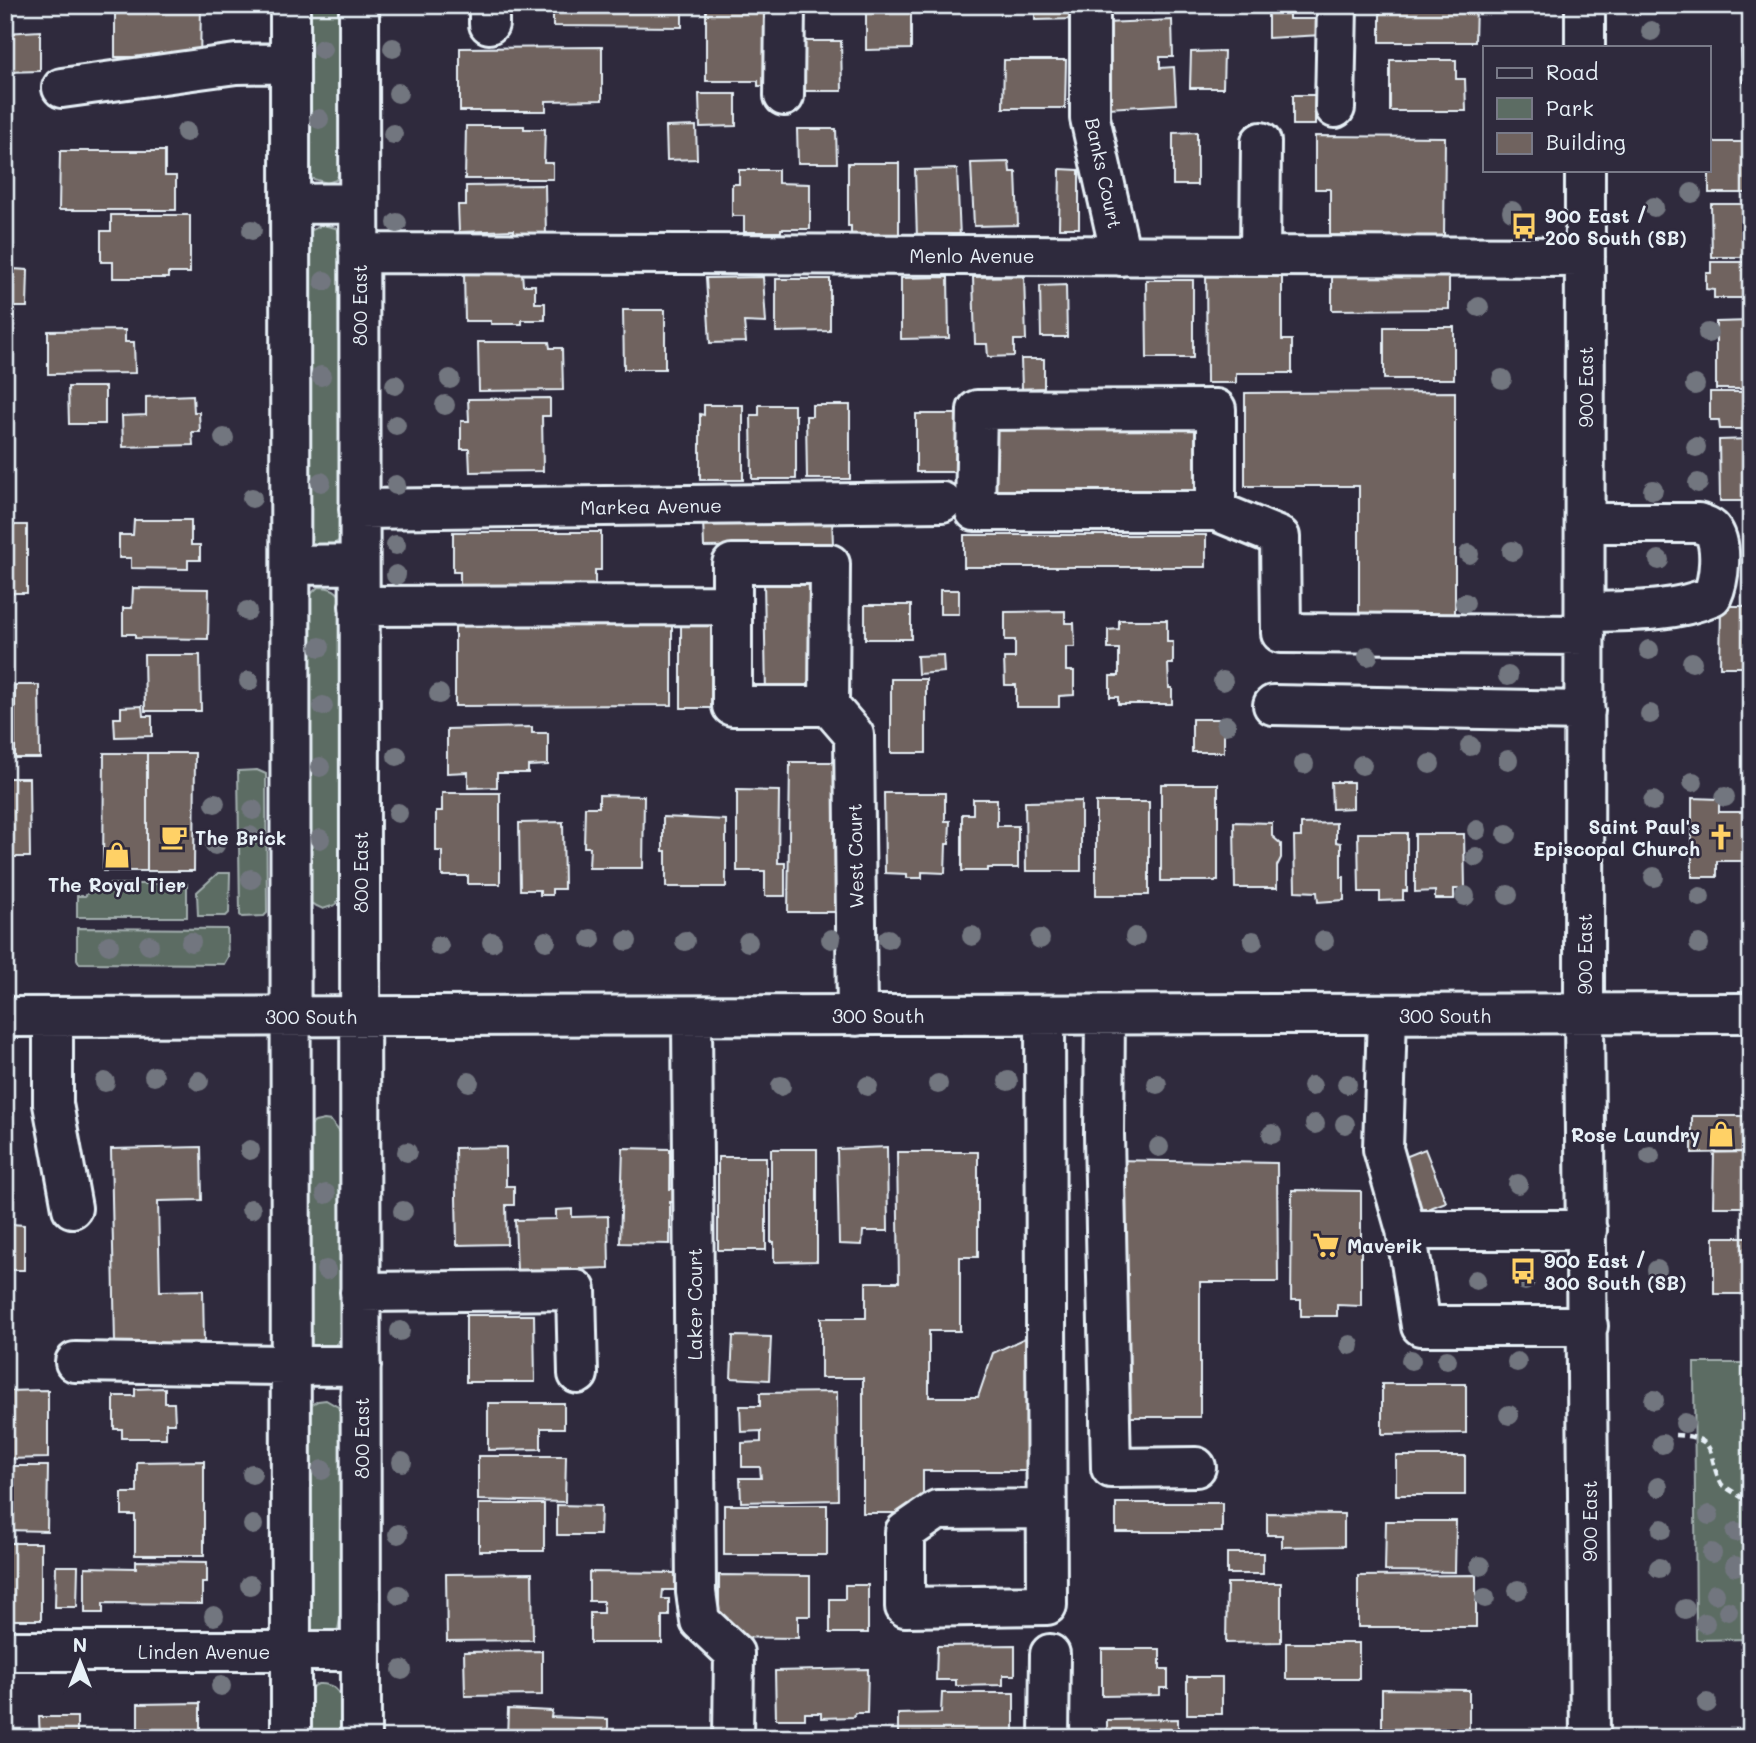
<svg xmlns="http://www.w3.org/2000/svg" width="1756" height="1743" viewBox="0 0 1756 1743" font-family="Mali,sans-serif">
<rect width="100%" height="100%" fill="#2f2a3d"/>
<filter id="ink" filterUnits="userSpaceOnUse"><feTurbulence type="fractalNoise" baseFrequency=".0143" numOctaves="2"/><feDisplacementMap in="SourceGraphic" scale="14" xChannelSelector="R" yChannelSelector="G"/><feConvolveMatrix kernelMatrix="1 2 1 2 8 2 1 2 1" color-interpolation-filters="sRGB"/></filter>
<g filter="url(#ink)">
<path fill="#5c6c63" stroke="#a2aeae" stroke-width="2" d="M304,5H342V167L336,180L327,183L310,178L305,170Z
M322,225L336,228L343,241V529L340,540C329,547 320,549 309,540L308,232Z
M318,587C331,587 339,590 343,603L341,895L335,905L323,909L310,903L305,896L307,598Z
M257,770L266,774L267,913L264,916L242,917L240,915L238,771Z
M218,873H230L229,913L226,916H198L197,892Z
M98,884H187V917H77V896H85Z
M77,928L227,929L228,957L224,964L79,963L77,959Z
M324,1120L331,1121L342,1135V1336L333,1349H315L309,1344L307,1128L315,1122Z
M1694,1363H1751V1639L1696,1640Z
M326,1400L338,1407L342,1417V1610L338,1629C327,1636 319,1635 308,1628L309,1406L318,1401Z
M318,1684C349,1682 343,1716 343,1738H304L310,1688Z"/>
<path fill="#70635f" stroke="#e8f1f8" stroke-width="2" d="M115,5H201L200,65L184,57H115Z
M553,5H682V27L553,26Z
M706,5H767L772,86H758V81H706Z
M866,5H911V49L866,50Z
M1035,5H1078V19L1035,20Z
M1380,5H1476L1475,42H1380Z
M1268,9H1289V19H1322V35L1268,38Z
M1172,20L1173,57H1160V68L1174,67L1176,104L1108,108L1105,23Z
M40,31V71L6,72L5,33Z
M802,41H841L842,91H803Z
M602,47V100L546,101V111H460V48Z
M1741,50H1751V82H1742Z
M1224,51L1223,88H1190L1191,52Z
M1004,60H1066L1065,108H1003Z
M1390,60H1456V79H1465L1466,111H1390Z
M699,94H736V126L700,127Z
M1293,95H1315V125H1293Z
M466,126H524V129H545L544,163H553V179H465Z
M696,126L697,159L667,160L666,127Z
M797,129H836L837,163H798Z
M1197,132V185H1173V133Z
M1315,136L1445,137L1444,237L1330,235V189H1315Z
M1709,142H1751V193H1709Z
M60,151H165V176H176V210H59Z
M1009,162L1010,172H1016L1018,225L974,226L971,163Z
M848,163H899V234H851V226H848Z
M957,169L960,238L917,239L915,170Z
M1060,169L1079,170V228H1059Z
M739,170H778V183L810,184V229H781V232H744V216H732V184H739Z
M545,185L546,236H514V230L459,232L458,205H466V186Z
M1711,204H1751V257H1712Z
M111,215H190V273H168V278H113V262H101V231H111Z
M5,249H13V269L28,270L27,307H5Z
M1711,262H1751V295H1744V298H1714V290L1706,289V273H1711Z
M1282,270V340H1292V373H1236V383H1207L1206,271Z
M1449,270V309L1332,310V271Z
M522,272L523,285H535V303H545V320H522V324H491V321H465L464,273Z
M1024,276L1026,340H1014V356L988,357L987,344H975L973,277Z
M763,277L766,323L744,322L746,342L710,343L706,278Z
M948,277L949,338L901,339V278Z
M776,279H830V331L776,332Z
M1146,280H1193V358H1147Z
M1066,285L1067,337H1041L1040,286Z
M623,310H665V369H624Z
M1751,321V389H1716V322Z
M1384,327H1454V379H1384Z
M125,330V342H134L135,373L48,374V331Z
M478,342H549L550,348H562L563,390L479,391Z
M1021,359H1044V388L1022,389Z
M68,387H105V424H69Z
M1455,392V614H1359V486H1245V393Z
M1710,392H1751V429H1720L1719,420H1710Z
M193,395L194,412H199L200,432H192L193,445L123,447L122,416L146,415V397Z
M550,398V416H542L543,471L470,472L469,449H461V421H469L468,399Z
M704,405H743V480H700V414L704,415Z
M759,405H794V415H796V479H752L751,415H759Z
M812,405H850V479H807L806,416H812Z
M916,414H956V472H916Z
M991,429H1206V494H991Z
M1751,439V501H1720L1719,440Z
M832,517L833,545L704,547L703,519Z
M134,520H191V545H200V560H188V569L131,568V558H119V535H133Z
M5,525H27V593H5Z
M453,532H601V570H595V593L460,594V572H453Z
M964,535H1206V567H964Z
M814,579L815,695L766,696L764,580Z
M133,588L209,589L208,639L135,638V634H123V608H132Z
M940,590H959V614H940Z
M865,605H911V639H865Z
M1721,606H1751V667H1720Z
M1065,611V623H1074L1075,647H1066V671H1074V695L1059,696V707H1016V685H1005L1004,658H1015V640H1005V612Z
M672,613V705L455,706V615Z
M1119,620H1167V642H1173V664H1168L1169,688H1172V704H1118V697H1110V676H1119V649H1108V630L1119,629Z
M681,622H711V708H681Z
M144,655H200L201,711H145Z
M943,655L944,672L918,674L917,656Z
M891,679H926V753H891Z
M15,685H39L40,758H15Z
M142,706L143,716H152V736L115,737L114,718H121V707Z
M1192,719H1224V752H1192Z
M532,727V733H548V765L528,766V773H497V787L468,788V772L447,773V729Z
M104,753H147V871H103Z
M147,753H195L194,871H147Z
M790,762H846L845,912H788Z
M5,778H29L30,857H8V852H5Z
M1331,782H1353V808L1332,809Z
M1161,784H1218V881H1161Z
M737,790L779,791L778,863H785V896H765V871H737Z
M442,793H500V884H468V876H442V851H436V811H442Z
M884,793H945V821H950L949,844H946L945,873L922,872V878H907V874L885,873Z
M599,795L644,796L643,868H589L590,847H584L585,807H599Z
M1692,798L1719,799V812H1751V861H1717V877H1692Z
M973,799H997V826H1018V868H988V871H962V814H973Z
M1081,801V871H1026L1025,802Z
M1096,802H1149V895H1096Z
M663,817L726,820V887H666V851H663Z
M563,822L564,889H552V895H540V890H520L519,823Z
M1234,822L1272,823V836L1281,844V858L1277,866V888H1235Z
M1336,823V842L1341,843V877H1344V900L1318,902L1317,892L1295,891L1294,837H1301V824Z
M1358,833H1407V891H1403V900L1380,901V892H1359Z
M1415,834H1464L1465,889H1454V899H1435V891L1415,892Z
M1692,1116H1751V1152L1692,1153Z
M201,1147L202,1200L158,1201L160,1291L203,1290L204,1342L115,1344L111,1149Z
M506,1147V1186H514V1205H506L507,1244L457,1245L455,1148Z
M887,1147L888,1231H863L862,1245L839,1244L837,1149Z
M623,1148L670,1149V1189H678V1202H670V1244L620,1243Z
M771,1149H817V1261L774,1262V1242H771Z
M1425,1149L1446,1202L1410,1216L1390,1163Z
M897,1152H978V1257H960V1331H929V1397H978L993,1353L1040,1331L1039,1471H923V1513H863V1378H821V1318H866V1282H899Z
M1714,1152H1751V1207H1713Z
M5,1153H11V1224L24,1225V1270H5Z
M718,1157H766V1250H718Z
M1112,1160L1277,1163L1278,1282H1200V1417H1125V1219H1111Z
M1292,1190L1361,1191V1306L1337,1305V1316H1301V1300H1291Z
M572,1209V1217L608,1216L609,1268L517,1271L515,1220L556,1219V1210Z
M1714,1237H1751V1294H1714Z
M466,1315H534L535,1382H466Z
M733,1336L771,1337L769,1380L731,1378Z
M1382,1384H1466V1433L1382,1434Z
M165,1388V1403H174L175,1423H166V1438H122V1429H114V1396H135V1389Z
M48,1390V1458L5,1459V1391Z
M837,1392L838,1500L741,1502L740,1478H761L760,1467H742V1443L761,1442V1431L741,1432L740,1406H760V1393Z
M488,1403H564V1428H541V1449L488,1450Z
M478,1456H566L565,1502L478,1500Z
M1396,1456H1465V1495H1396Z
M204,1461V1555H135V1515H122V1493H137V1462Z
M5,1466H48L47,1531L5,1530Z
M1116,1503H1222V1532H1116Z
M479,1504H544V1551H479Z
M557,1505L601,1506L600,1535H557Z
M724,1505H827V1555H724Z
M1267,1513L1344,1514V1546L1282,1547V1535H1267Z
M1386,1521H1456L1455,1572L1385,1571Z
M5,1543H41V1620H5Z
M1227,1553H1263V1574H1227Z
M136,1561L207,1562V1583H202V1604L103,1603V1613H85V1567L136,1568Z
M56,1566H78L77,1607H55Z
M589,1572L678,1573V1590H663L662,1599H669V1616H662V1643H590V1613H603V1601H589Z
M532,1573L533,1640L447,1641L446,1574Z
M719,1575L810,1576V1616H798V1638L719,1637Z
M1476,1575V1627H1358V1576Z
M1227,1583H1281V1642L1226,1643Z
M845,1585H868V1633H830V1599H845Z
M1286,1643H1359V1679H1286Z
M1015,1645V1675H1003V1685L956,1686V1680H936L937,1646Z
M1102,1649H1160V1669H1168V1688H1160V1695L1102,1696Z
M542,1651V1695L465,1696L464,1652Z
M868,1669L867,1713H855L854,1717L821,1718V1713H805V1719H776L775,1671Z
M1187,1677H1222V1714H1187Z
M1382,1689L1469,1690V1732H1382Z
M942,1693H1014V1733H932V1738H898V1714L941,1713Z
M200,1703V1738H138V1704Z
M508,1709L552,1711L551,1717L608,1719V1738H507Z
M39,1717H77V1738H40Z
M1178,1719V1738H1107V1720Z"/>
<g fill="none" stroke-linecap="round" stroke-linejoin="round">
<g stroke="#e8f1f8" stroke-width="44">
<path id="minor" d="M290,5L291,1738
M359,5L361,1738
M489,5V24
M1090,5V118L1121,256
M1585,5V47
M62,88L236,64L290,63
M784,96L785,5
M1335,108L1337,5
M1585,170L1584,1013L1590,1738
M290,204L359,203
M359,253L1585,257
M1260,256L1261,142
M359,509L942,502
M1216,511V409L977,410L975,511H1216L1280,537L1281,633L1585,635
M1585,523H1698C1703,525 1709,526 1712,530C1724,544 1719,581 1712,596C1673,613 1627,611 1585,612
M291,565L359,564
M359,606L732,605V564H830L829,706H732V605
M1273,705L1585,711
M829,706L854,735L857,1016
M1045,1015L1047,1605L905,1607V1532L937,1510L1046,1509
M1105,1015L1104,1134L1111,1468L1196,1467
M1387,1015L1383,1149L1406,1230L1421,1326H1588
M692,1016L696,1592L700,1621L734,1653L733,1738
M5,1017L1751,1013
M53,1017V1104L72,1208
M1406,1230H1587
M360,1292L576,1290L578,1374
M75,1362L361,1366
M5,1651H361
M1049,1738L1050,1654"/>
</g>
<path stroke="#e8f1f8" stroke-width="4.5" stroke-dasharray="7 5" stroke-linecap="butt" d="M1675,1435C1722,1437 1705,1456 1722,1485L1751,1503"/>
<use href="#minor" stroke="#2f2a3d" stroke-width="38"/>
</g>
<g fill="#72767f">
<circle cx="1651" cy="31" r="10"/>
<circle cx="393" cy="48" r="10"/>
<circle cx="322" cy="49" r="10"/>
<circle cx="398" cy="93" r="10"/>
<circle cx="319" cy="119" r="10"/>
<circle cx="186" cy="132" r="10"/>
<circle cx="393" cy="134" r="10"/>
<circle cx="1692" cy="193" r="10"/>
<circle cx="1654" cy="207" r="10"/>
<circle cx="1512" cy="211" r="10"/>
<circle cx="397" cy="223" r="10"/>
<circle cx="252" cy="230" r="10"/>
<circle cx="324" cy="281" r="10"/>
<circle cx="1479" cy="307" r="10"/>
<circle cx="1708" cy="333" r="10"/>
<circle cx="321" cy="376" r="10"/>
<circle cx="450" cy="379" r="10"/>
<circle cx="1502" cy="379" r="10"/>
<circle cx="395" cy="385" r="10"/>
<circle cx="1695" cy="385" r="10"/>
<circle cx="445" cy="405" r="10"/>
<circle cx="396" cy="425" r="10"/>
<circle cx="224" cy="438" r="10"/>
<circle cx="1696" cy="447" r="10"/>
<circle cx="321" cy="482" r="10"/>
<circle cx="1698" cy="483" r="10"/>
<circle cx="396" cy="485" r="10"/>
<circle cx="1653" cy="490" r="10"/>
<circle cx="252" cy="498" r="10"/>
<circle cx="396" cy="545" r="10"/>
<circle cx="1512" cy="551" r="10"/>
<circle cx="1469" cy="554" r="10"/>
<circle cx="1659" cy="560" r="10"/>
<circle cx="396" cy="575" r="10"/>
<circle cx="1465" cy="603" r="10"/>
<circle cx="247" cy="611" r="10"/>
<circle cx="320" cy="647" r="10"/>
<circle cx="1649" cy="650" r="10"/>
<circle cx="1368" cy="656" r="10"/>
<circle cx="1692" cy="662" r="10"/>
<circle cx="1508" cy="676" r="10"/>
<circle cx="249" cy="681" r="10"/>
<circle cx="1223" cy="681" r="10"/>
<circle cx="439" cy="694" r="10"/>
<circle cx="323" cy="706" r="10"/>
<circle cx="1650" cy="714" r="10"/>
<circle cx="1226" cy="725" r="10"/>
<circle cx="1470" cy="746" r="10"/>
<circle cx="397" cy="756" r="10"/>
<circle cx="1508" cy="760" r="10"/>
<circle cx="1304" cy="764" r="10"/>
<circle cx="1430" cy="764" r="10"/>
<circle cx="1362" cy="765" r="10"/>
<circle cx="320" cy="767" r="10"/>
<circle cx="1693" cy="782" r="10"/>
<circle cx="1725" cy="797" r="10"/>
<circle cx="1653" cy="801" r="10"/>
<circle cx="215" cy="803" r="10"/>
<circle cx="253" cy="810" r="10"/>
<circle cx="398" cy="813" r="10"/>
<circle cx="1477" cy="830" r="10"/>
<circle cx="1507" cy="834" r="10"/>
<circle cx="250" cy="836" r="10"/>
<circle cx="320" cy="839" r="10"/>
<circle cx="215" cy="845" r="10"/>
<circle cx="1476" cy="857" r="10"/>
<circle cx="1654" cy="877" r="10"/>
<circle cx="251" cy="879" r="10"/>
<circle cx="1508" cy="895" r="10"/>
<circle cx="1465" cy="896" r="10"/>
<circle cx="1700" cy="897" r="10"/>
<circle cx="972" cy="936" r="10"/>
<circle cx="1135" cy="937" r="10"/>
<circle cx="591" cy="939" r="10"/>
<circle cx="831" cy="939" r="10"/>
<circle cx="888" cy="939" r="10"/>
<circle cx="1040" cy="939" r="10"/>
<circle cx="546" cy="941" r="10"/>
<circle cx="627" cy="941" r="10"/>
<circle cx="685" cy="941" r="10"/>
<circle cx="1253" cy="941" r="10"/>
<circle cx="1324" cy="941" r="10"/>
<circle cx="191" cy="942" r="10"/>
<circle cx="492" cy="942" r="10"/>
<circle cx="748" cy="942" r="10"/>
<circle cx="1699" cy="944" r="10"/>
<circle cx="109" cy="945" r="10"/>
<circle cx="149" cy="945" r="10"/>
<circle cx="439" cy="946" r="10"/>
<circle cx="154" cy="1076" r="10"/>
<circle cx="199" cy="1081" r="10"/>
<circle cx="1008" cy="1081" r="10"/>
<circle cx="105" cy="1082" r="10"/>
<circle cx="469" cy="1082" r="10"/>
<circle cx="938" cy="1084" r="10"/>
<circle cx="1157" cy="1084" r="10"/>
<circle cx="1347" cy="1084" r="10"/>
<circle cx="781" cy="1086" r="10"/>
<circle cx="868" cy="1086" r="10"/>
<circle cx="1312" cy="1086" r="10"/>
<circle cx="1315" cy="1124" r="10"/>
<circle cx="1345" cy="1124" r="10"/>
<circle cx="1272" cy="1134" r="10"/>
<circle cx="1159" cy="1147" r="10"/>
<circle cx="250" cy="1150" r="10"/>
<circle cx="407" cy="1152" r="10"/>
<circle cx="1650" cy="1156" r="10"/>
<circle cx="1518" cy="1184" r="10"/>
<circle cx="326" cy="1194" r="10"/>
<circle cx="251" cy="1209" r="10"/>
<circle cx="403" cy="1211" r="10"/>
<circle cx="326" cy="1270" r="10"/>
<circle cx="1657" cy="1270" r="10"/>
<circle cx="1476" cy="1280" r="10"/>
<circle cx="1525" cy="1281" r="10"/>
<circle cx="400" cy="1331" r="10"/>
<circle cx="1350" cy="1345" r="10"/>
<circle cx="1411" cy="1360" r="10"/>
<circle cx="1447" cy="1360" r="10"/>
<circle cx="1517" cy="1362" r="10"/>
<circle cx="1654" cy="1400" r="10"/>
<circle cx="1509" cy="1415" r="10"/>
<circle cx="1685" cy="1423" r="10"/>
<circle cx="1662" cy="1444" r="10"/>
<circle cx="402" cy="1462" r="10"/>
<circle cx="322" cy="1470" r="10"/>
<circle cx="252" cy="1474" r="10"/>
<circle cx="1658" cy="1487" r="10"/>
<circle cx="1709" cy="1515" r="10"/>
<circle cx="253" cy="1525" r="10"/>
<circle cx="1662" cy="1529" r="10"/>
<circle cx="1736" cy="1532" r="10"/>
<circle cx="398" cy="1534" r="10"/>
<circle cx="1712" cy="1553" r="10"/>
<circle cx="1480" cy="1566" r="10"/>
<circle cx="1735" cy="1566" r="10"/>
<circle cx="1659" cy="1568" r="10"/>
<circle cx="250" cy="1585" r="10"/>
<circle cx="1518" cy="1590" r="10"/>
<circle cx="1715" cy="1594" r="10"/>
<circle cx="399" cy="1595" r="10"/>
<circle cx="1485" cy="1598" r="10"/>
<circle cx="1685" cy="1609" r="10"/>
<circle cx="1728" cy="1611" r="10"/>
<circle cx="214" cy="1616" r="10"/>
<circle cx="1705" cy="1623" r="10"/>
<circle cx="402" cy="1670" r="10"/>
<circle cx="221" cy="1686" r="10"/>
<circle cx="1707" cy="1703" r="10"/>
</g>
</g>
<defs>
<g id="bus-bare" transform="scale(2.1)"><path d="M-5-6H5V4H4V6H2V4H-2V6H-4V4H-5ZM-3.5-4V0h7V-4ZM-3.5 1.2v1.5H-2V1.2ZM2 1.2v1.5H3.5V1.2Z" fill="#ffd166" stroke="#2f2a3d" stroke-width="2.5" paint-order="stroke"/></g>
<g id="cafe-bare" transform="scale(2.1)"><path d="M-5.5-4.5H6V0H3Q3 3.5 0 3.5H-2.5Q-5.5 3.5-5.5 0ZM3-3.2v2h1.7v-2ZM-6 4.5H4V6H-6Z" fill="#ffd166" stroke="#2f2a3d" stroke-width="2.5" paint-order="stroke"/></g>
<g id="church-bare" transform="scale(2.1)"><path d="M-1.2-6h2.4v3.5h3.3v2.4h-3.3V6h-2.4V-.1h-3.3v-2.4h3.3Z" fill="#ffd166" stroke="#2f2a3d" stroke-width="2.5" paint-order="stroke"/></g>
<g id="shop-bare" transform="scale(2.1)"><path d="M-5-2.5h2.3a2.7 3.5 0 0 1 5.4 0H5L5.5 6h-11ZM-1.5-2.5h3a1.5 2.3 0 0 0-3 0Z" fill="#ffd166" stroke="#2f2a3d" stroke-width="2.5" paint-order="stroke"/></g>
<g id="supermarket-bare" transform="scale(2.1)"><path d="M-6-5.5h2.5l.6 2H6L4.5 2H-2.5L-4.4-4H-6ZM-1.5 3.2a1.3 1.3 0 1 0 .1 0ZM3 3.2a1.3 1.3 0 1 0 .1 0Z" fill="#ffd166" stroke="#2f2a3d" stroke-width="2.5" paint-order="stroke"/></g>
</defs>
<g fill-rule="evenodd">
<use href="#bus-bare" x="1524" y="226"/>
<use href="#cafe-bare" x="174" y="837"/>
<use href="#church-bare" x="1721" y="837"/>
<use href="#shop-bare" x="117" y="855"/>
<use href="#shop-bare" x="1721" y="1134"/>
<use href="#supermarket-bare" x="1326" y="1245"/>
<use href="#bus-bare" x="1523" y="1271"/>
</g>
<g text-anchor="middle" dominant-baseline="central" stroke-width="5" stroke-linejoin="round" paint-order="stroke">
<g font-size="19" fill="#e8f1f8" stroke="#2f2a3d">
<text transform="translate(1104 173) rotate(78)">Banks Court</text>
<text x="972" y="255">Menlo Avenue</text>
<text transform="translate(359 305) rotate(-90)">800 East</text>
<text transform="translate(1585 387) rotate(-90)">900 East</text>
<text transform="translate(651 506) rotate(-1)">Markea Avenue</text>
<text transform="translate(855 856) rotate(-91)">West Court</text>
<text transform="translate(360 872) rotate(-90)">800 East</text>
<text transform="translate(1584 954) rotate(-90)">900 East</text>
<text x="878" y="1015">300 South</text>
<text x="1445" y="1015">300 South</text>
<text x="311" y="1016">300 South</text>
<text transform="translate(694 1304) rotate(-90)">Laker Court</text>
<text transform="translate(361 1438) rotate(-90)">800 East</text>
<text transform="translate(1589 1521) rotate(-90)">900 East</text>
<text x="204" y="1651">Linden Avenue</text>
</g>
<g font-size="19" font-weight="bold" fill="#e8f1f8" stroke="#2f2a3d" text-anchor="start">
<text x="1545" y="215">900 East /<tspan x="1545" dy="22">200 South (SB)</tspan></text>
<text x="1700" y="826" text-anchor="end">Saint Paul's<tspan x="1700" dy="22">Episcopal Church</tspan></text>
<text x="195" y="837">The Brick</text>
<text x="117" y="884" text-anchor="middle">The Royal Tier</text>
<text x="1700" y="1134" text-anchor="end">Rose Laundry</text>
<text x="1347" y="1245">Maverik</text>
<text x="1544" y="1260">900 East /<tspan x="1544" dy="22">300 South (SB)</tspan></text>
</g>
</g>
<rect width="1756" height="1743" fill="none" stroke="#2f2a3d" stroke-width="28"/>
<rect x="14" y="14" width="1728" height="1715" fill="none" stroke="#e8f1f8" stroke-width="2.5" filter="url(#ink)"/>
<rect x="1483" y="46" width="228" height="126" fill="#2f2a3d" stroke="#797a88" stroke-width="2"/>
<rect x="1497" y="68" width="35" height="10" fill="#2f2a3d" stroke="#797a88" stroke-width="2"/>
<text x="1546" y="80" font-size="21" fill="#e8f1f8">Road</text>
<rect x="1497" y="98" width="35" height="21" fill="#5c6c63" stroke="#797a88" stroke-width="2"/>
<text x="1546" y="116" font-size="21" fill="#e8f1f8">Park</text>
<rect x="1497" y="133" width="35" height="21" fill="#70635f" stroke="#797a88" stroke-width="2"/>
<text x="1546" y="150" font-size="21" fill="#e8f1f8">Building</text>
<g transform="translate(80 1662)" stroke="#2f2a3d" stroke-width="5" paint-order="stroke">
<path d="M0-5L12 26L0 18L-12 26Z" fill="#e8f1f8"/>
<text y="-10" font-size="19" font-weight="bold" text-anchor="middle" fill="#e8f1f8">N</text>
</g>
</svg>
